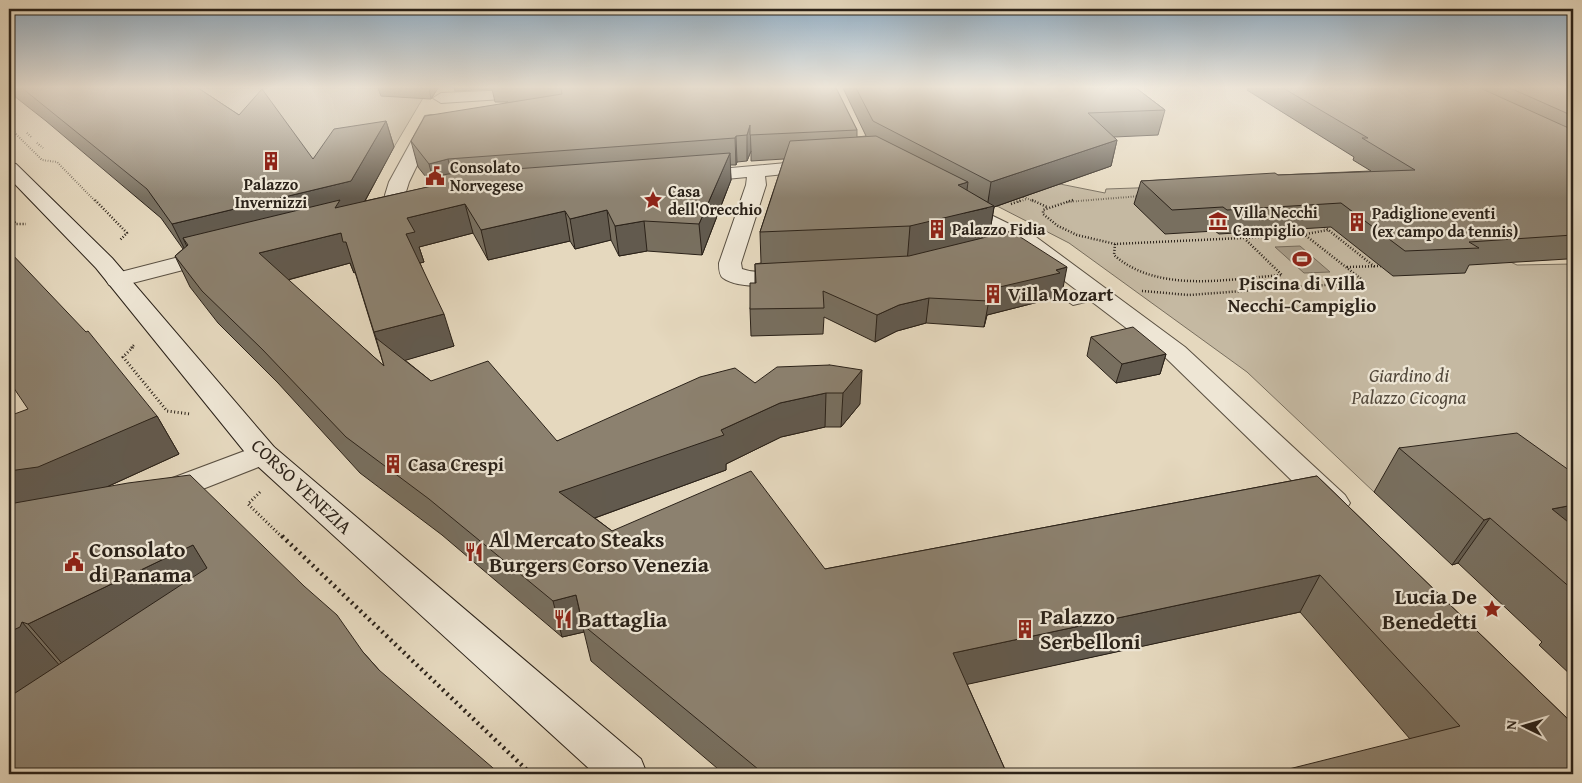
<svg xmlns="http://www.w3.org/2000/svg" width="1582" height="783" viewBox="0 0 1582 783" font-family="'Gentium Book Plus',serif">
<rect width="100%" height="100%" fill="#e5d8be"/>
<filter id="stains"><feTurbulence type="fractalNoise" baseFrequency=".004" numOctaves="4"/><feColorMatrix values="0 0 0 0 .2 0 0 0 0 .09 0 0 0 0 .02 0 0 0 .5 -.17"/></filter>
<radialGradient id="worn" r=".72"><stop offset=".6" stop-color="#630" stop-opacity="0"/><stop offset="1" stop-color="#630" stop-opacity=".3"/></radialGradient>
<path fill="#c5b9a2" stroke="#786e5e" d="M161,88H387L423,98L394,147L306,163Z
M1332,178L1517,265L1573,264V544L1487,477L1374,492L1247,372L1069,243L997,206L1019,198L1045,181L1105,193L1106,189L1250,184Z"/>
<path fill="#a69a86" stroke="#756a5a" d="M1300,246L1330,272L1304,273L1275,247Z"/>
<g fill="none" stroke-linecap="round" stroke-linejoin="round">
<g stroke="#5a5042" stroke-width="2">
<path id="lane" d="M1098,291L1102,292L1104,295L1102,298L1073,305L1067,301L1069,298Z"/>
</g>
<g stroke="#5a5042" stroke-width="2">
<path id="street" d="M530,89L538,94L535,97L441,103L433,98L441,93Z
M431,115L437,116L439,120L409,182L405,195L408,207L405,211L398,213L391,211L385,195L389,182L423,120L425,116Z
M818,160L825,162L827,166L825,170L765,176L766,185L741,263L742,269C761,276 782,267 801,272L804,277L801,282C783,286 739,290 723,278C719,275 719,268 719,263L746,185L747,177L694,182L687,180L685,176L687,172Z
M958,199L1036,237L1185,347L1345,495L1350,503L1345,511L1334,514L1323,511L1167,359L1020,247L951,209L948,205L951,201Z
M214,248L222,250L225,255L222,260L117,287L109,285L106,280L109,275Z
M263,444L274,447L278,454L274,461L162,505L151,502L146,494L151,486Z"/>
</g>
<g stroke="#2b2219" stroke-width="2">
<path id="secondary" d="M9,163L16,164L112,258L274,447L641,759L647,774H595L252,461L96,268L9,178Z"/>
</g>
<path stroke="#2b2219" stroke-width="2" stroke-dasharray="0.5 2" stroke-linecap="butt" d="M9,127L42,160L57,162L96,202
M27,133L32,138
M37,143L43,148
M1019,195L1035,202
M1018,202L1027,199
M1066,202L1141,196"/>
<path stroke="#2b2219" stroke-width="2.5" stroke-dasharray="1 2" stroke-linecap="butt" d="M95,200L127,233L120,240
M1032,200L1047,207
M1073,200L1043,210V214L1058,226L1077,235L1115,244L1305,235L1365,282
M1011,204L1022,200
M9,215L16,224H26
M1322,225L1375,267
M1306,234L1328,230
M1115,244L1114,255C1158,294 1228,279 1282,275L1245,239
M1347,267L1381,266
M1142,291L1189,295L1365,282
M131,348L134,345"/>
<path stroke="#2b2219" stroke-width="3" stroke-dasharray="1 2.5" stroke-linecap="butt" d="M133,347L123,357L167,411L190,414
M260,492L248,504L283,538"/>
<path stroke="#2b2219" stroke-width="4.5" stroke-dasharray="2 4" stroke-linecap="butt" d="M282,536L531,774"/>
<use href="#lane" fill="#eee6d5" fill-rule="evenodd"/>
<use href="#street" fill="#eee6d5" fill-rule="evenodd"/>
<use href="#secondary" fill="#eee6d5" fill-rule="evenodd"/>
</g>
<path fill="#786f5f" stroke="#2b2219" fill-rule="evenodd" d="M9,88H198L239,115L313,159L386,121L394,147L365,201L433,186L418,167L411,141L508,102H495L492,89L455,91L454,88H836L857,130V137L866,136L843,88H1136L1165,110L1158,135L1114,137L1117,140L1111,166L994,207L989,236L1062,293L1055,295L1054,298L987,315L984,327L926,323L897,331L875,342L824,317L823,334L751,336L750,309L755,283V264L761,263L760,232L784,159L751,161V151L747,161L737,162L736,165H730L731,180L702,255L647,251L619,256L611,240L575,249L570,241L488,260L473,233L419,247L424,262L420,263L454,346L405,360L431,381L557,441L755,383L830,365L860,404L841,427H825L781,437L726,464V470L595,518L612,531L825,569L1317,476L1573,724L1410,739L1300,612L967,684L1007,774H724L591,661L584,632L562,637L442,535L360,473L278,383L218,323L190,287L175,256L183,249L161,218L46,121L9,92ZM350,263L354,273L355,272L384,366L288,280Z
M378,88H438L431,99L381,96Z
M1248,88H1573V262L1567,259L1469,265L1465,273L1393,276L1331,227L1219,234L1215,231L1165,234L1134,204L1141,181L1371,171L1353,160L1354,157L1247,90Z
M1091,337L1166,354L1160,374L1116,383L1087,356Z
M9,416H157L179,454L109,486L363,652L379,670L9,774Z
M1399,448L1573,473V677L1539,645L1542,642L1458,563L1452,565L1374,492Z"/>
<path fill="#625a4e" stroke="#2b2219" d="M429,88H438L431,99Z
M386,121L394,147L360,210L338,216L183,238L190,253L187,254L172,224L351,181Z
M750,125L751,151L747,161V135Z
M736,136L737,162L736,165L735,138Z
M1117,140L1111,166L994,207L988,243L907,263L910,226L958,185L968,182L964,213L987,208L991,182Z
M730,153L731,180L702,255L699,224Z
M448,159L455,186L439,176L443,189L436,191L429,164Z
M465,204L473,233L419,247L424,262L416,264L406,234L407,218Z
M607,210L611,240L575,249L570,219Z
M565,211L570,241L488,260L481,230Z
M644,221L647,251L619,256L615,226Z
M341,233L346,242L357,272L354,273L350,263L272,284L259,253Z
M1067,267L1062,293L1055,295L1054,298L987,315L984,327L991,289Z
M929,298L926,323L897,331L875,342L877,315L899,305Z
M444,314L454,346L386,366L374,332Z
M1166,354L1160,374L1116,383L1122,364Z
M862,370L860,404L841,427L843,393Z
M826,393L825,427L781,437L726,464V470L567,528L559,492L721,430L780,403Z
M157,416L179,454L67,505L9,509V471Z
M1573,505V538L1552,509Z
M1490,518L1458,563L1452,565L1484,520Z
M193,545L221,590L66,668L28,624Z
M1320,575L1300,612L946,689L953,653Z
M576,595L584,632L562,637L553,601Z
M22,622L61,667L9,719V632Z"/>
<path fill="#8c816f" stroke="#2b2219" d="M22,88H198L239,115L262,89L313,159L334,129L386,121L351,181L172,224L147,189Z
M561,88H836L857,130L750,135V125L747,135L736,136L735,138L448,159L429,164L411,141L425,116L562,94Z
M856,88H1136L1165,110L1088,113L1117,140L991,182L873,121Z
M1283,88H1480L1573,130V235L1469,242L1479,248L1405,251L1341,203L1227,210L1223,207L1172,210L1141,181L1275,173L1278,175L1415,170L1362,138H1368Z
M1510,88H1573V116Z
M876,136L968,182L958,185L994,206L910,226L760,232L790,141Z
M730,153L699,224L644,221L615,226L607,210L570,219L565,211L481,230L465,204L407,218L415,232L406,234L444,314L374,332L346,242H343L341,233L259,253L384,366L376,338L431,381L488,361L557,441L700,377L735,368L755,383L777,367L830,365L862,370L843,393H826L780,403L721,430L724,435L559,492L612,531L751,471L825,569L1317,476L1573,724V774H1269L1460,726L1320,575L953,653L1007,774H764L583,625L576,595L553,601L429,499L346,437L262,349L202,291L175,256L188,245L183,238L340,200L335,208L445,183L439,176L448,174Z
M1011,231L1067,267L1056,270L1060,273L991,289L988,301L929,298L899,305L877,315L823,291L824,308L750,309V283H756L755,264L909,256Z
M9,251L86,332L88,331L157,416L38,467L9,471V416L28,409L9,381Z
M1133,327L1166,354L1122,364L1091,337Z
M1517,433L1573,473V505L1552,509L1573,526V590L1490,518L1484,520L1399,448Z
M190,475L304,586L337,615L363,652L379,670L500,774H9V697L207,568L193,545L28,624L22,622L20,627L9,632V504L128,483Z"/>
<linearGradient id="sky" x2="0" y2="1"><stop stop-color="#8daac1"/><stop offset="0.44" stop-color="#f3ede2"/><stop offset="1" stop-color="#f3ede2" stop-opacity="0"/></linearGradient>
<rect width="1582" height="198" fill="url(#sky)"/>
<defs>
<g id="building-bare" transform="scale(1.5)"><path d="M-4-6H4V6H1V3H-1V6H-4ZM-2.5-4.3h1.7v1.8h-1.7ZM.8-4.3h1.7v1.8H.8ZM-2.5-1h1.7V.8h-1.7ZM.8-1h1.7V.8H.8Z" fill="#8f2418" stroke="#eee6d5" stroke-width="2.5" paint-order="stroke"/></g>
<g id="civic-bare" transform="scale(1.5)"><path d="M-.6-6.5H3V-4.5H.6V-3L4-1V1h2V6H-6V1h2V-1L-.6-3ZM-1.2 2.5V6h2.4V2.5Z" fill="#8f2418" stroke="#eee6d5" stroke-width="2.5" paint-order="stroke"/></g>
<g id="sight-bare" transform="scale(1.5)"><path d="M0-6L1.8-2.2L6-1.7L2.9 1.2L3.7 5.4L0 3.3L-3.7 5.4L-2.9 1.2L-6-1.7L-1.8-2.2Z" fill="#8f2418" stroke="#eee6d5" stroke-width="2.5" paint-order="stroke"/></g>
<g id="museum-bare" transform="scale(1.5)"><path d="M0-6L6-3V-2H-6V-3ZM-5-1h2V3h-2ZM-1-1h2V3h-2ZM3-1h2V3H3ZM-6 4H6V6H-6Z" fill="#8f2418" stroke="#eee6d5" stroke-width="2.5" paint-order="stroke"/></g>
<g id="stadium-bare" transform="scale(1.5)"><path d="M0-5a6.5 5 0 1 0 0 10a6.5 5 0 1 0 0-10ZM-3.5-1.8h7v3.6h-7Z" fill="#8f2418" stroke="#eee6d5" stroke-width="2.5" paint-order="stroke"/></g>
<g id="restaurant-bare" transform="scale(1.5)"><path d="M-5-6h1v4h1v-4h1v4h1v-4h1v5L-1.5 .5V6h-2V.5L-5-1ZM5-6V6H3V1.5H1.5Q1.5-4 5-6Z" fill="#8f2418" stroke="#eee6d5" stroke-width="2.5" paint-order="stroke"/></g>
</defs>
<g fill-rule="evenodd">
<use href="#building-bare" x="271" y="161"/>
<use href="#civic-bare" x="435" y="176"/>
<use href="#sight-bare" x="653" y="200"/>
<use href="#museum-bare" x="1218" y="221"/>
<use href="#building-bare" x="1357" y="222"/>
<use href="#building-bare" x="937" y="229"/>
<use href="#stadium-bare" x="1302" y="259"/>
<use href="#building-bare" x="993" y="294"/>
<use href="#building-bare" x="393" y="464"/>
<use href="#restaurant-bare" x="474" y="552"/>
<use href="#civic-bare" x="74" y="562"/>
<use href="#sight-bare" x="1492" y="609"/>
<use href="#restaurant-bare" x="563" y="619"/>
<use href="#building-bare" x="1025" y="629"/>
</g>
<g text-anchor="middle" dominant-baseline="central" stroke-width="4.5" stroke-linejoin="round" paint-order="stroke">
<g font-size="16" font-weight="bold" fill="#2b2219" stroke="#eee6d5" text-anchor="start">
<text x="450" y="167">Consolato<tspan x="450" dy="18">Norvegese</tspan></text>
<text x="271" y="184" text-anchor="middle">Palazzo<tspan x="271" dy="18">Invernizzi</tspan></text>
<text x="668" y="191">Casa<tspan x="668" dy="18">dell'Orecchio</tspan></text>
<text x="1233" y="212">Villa Necchi<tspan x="1233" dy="18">Campiglio</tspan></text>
<text x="1372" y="213">Padiglione eventi<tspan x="1372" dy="18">(ex campo da tennis)</tspan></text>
<text x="952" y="229">Palazzo Fidia</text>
</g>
<g font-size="19" font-weight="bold" fill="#2b2219" stroke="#eee6d5" text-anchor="start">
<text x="1302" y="283" text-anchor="middle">Piscina di Villa<tspan x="1302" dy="22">Necchi-Campiglio</tspan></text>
<text x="1008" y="294">Villa Mozart</text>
<text x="408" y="464">Casa Crespi</text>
</g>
<g font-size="19" font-style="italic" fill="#52483b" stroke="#eee6d5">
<text x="1409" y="375">Giardino di<tspan x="1409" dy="22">Palazzo Cicogna</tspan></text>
</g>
<g font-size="19" fill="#2b2219" stroke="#eee6d5">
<text transform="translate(302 486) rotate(43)">CORSO VENEZIA</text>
</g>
<g font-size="22" font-weight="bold" fill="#2b2219" stroke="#eee6d5" text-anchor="start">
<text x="489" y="539">Al Mercato Steaks<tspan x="489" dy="25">Burgers Corso Venezia</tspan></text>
<text x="89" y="549">Consolato<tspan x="89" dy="25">di Panama</tspan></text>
<text x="1477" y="596" text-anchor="end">Lucia De<tspan x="1477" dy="25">Benedetti</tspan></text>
<text x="1040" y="616">Palazzo<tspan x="1040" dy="25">Serbelloni</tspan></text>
<text x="578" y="619">Battaglia</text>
</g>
</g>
<rect width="1582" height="783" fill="none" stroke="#e5d8be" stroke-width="30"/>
<rect x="10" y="10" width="1562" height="763" fill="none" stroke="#2b2219" stroke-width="2.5"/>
<rect x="15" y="15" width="1552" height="753" fill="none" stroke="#2b2219"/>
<g transform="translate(1524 726) rotate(275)" stroke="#eee6d5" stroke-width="4" paint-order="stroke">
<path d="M0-4L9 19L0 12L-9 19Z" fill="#2b2219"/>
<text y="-8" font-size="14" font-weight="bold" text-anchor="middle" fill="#2b2219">N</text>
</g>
<rect width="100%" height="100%" filter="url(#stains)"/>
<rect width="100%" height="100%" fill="url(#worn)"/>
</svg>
